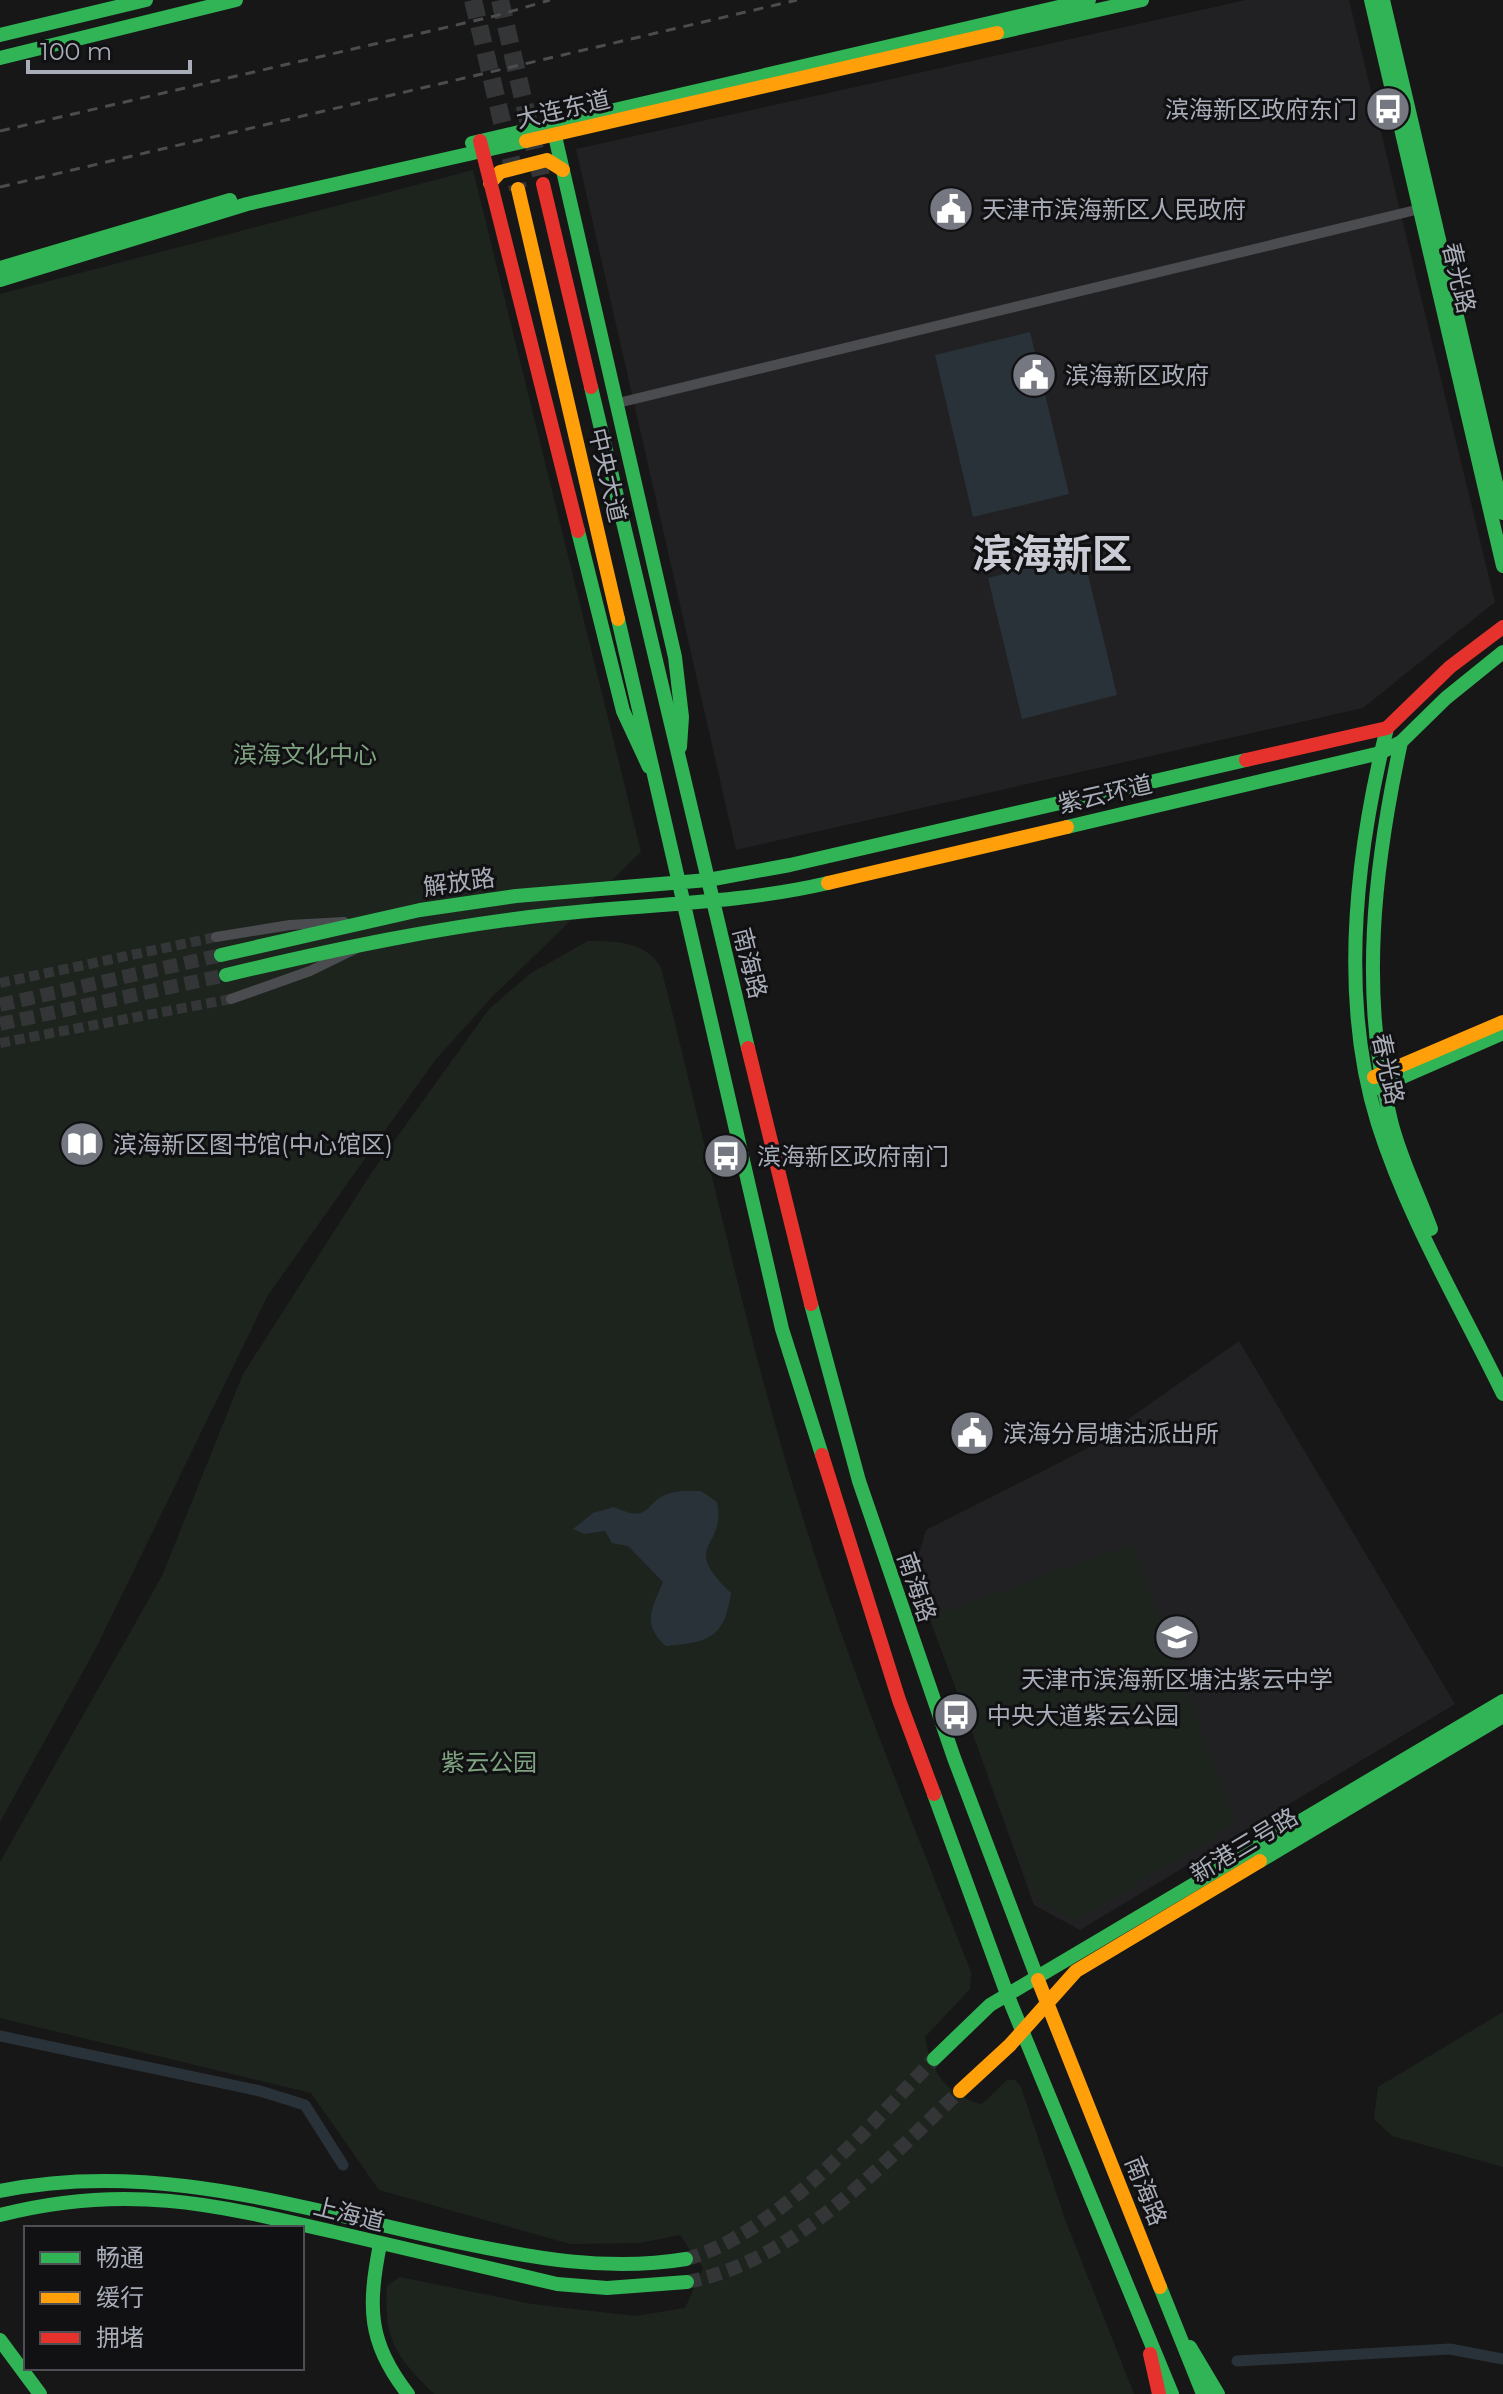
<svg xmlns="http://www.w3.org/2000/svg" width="1503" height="2394" viewBox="0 0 1503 2394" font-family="Montserrat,'Noto Sans SC',sans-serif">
<rect width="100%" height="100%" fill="#171717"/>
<path fill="#212123" d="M1246,0H1349L1495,602L1363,708L736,850L576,149Z
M1239,1341L1455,1704L1080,1930L1034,1905L914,1570L926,1530L1086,1449Z"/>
<path fill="#1d241e" d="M473,170L641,852L493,996L436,1059L268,1295L96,1648L0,1822V294Z
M588,941C617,941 646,941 661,968C708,1151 746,1338 803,1518C851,1672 912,1822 971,1972L970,1989L925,2037C931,2072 946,2095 982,2104L1007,2080H1015L1021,2087L1065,2219L1134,2394H434C397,2357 383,2340 387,2286L400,2277L532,2304L635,2316L685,2308L703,2268L680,2235L640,2243L570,2244L379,2190L311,2093L0,2018V1862L162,1576L243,1374L372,1172L489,1009L531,973Z
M1132,1544L1236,1824L1076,1921L1034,1897L929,1617Z
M1503,2012V2167L1392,2136L1374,2119L1378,2087Z"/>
<path fill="#2a3239" d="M1030,332L1069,494L973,517L935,355Z
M1083,554L1117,695L1022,719L988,578Z
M701,1491L717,1502C727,1550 678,1543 731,1593C724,1639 709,1642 666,1646C641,1624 652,1609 663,1582L628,1546L612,1543L605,1531L584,1534L573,1529L593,1513L614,1507C655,1526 642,1498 675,1492C683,1490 693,1491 701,1491Z"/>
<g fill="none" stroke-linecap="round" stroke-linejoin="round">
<path stroke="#2a3239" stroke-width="11" d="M0,2036L260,2091L305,2105L343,2165
M1237,2361L1450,2349L1503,2359"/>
<path stroke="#343537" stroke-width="10" stroke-dasharray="10 5" stroke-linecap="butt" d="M0,983L216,937
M0,1043L231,999"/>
<path stroke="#343537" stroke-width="14" stroke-dasharray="14 7" stroke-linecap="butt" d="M0,1005L221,955
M0,1024L226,975
M686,2259C775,2235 870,2126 934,2059
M687,2282C796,2261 882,2164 960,2091"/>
<path stroke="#343537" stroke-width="18" stroke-dasharray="18 9" stroke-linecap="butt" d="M473,0L518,189
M500,0L543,184"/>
<path stroke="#4b4c50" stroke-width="10" d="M618,403L1424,208
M216,937L290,925L344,922
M231,999L310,971L355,949"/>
<path stroke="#30b455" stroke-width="14" d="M1371,0L1503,566
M1383,0L1503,513
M997,33L1142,0
M0,35L146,0
M0,58L236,0
M552,123L675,657L682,717L680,747
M472,143L1089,0
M0,268L230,200
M0,280L247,204L526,141
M591,387L748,1048
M578,531L623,711L649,767
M618,619L782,1329L822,1455
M1387,728C1356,853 1339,999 1378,1124C1408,1219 1460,1305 1503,1394
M1401,742C1374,867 1359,995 1391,1121C1400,1158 1418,1193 1431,1229
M1067,827L1380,753L1401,742L1446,698L1503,652
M221,955L420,910L516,896L708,880L790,865L1246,760
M226,975C335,949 444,926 556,914C647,904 738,904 828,883
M1377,1088L1503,1033
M811,1304L859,1481L954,1758L1038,1980
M934,1794L1007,1994L1172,2394
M1260,1861L1503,1716
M934,2059L990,2005L1503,1701
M0,2191C156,2159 305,2210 457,2242C533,2258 608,2272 686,2259
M0,2215C128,2182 218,2205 343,2234C414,2251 486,2267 557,2284L607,2288L687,2282
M380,2244C368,2306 367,2342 408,2394
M1160,2287L1203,2394
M0,2340L40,2394
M1190,2347L1218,2394"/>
<path stroke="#ff9f0a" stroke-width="14" d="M526,141L997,33
M490,183L500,172L547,160L563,170
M518,189L618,619
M828,883L1067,827
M1374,1077L1503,1022
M1038,1980L1160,2287
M960,2091L1010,2045L1076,1971L1260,1861"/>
<path stroke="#e5322d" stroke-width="14" d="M480,141L578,531
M543,184L591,387
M1246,760L1387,728L1450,667L1503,627
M748,1048L811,1304
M822,1455L899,1700L934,1794
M1150,2354L1159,2394"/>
<path stroke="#4b4c4f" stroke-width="3" stroke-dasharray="10 8" stroke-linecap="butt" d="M0,131L495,16L550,0
M0,187L797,0"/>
</g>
<defs>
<g id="bus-disc" transform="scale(2.3)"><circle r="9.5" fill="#757880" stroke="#111113"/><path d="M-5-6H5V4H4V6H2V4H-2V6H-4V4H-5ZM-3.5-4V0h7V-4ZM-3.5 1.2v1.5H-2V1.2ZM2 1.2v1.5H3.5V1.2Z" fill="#fff"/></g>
<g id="civic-disc" transform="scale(2.3)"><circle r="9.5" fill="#757880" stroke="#111113"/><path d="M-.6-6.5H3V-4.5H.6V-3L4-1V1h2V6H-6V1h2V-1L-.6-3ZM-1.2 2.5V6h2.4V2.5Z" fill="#fff"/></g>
<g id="library-disc" transform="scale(2.3)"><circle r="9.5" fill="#757880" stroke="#111113"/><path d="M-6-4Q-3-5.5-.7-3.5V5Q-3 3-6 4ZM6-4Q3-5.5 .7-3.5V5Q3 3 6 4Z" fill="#fff"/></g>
<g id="school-disc" transform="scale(2.3)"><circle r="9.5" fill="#757880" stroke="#111113"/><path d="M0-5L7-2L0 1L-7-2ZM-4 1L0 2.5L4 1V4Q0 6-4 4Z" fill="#fff"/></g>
</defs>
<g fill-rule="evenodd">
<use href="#bus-disc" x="1388" y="109"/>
<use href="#civic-disc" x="951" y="209"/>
<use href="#civic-disc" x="1034" y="375"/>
<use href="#library-disc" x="82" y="1144"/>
<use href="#bus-disc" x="726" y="1156"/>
<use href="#civic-disc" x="972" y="1433"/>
<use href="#school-disc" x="1177" y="1637"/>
<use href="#bus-disc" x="956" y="1715"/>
</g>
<g text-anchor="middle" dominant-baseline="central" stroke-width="6" stroke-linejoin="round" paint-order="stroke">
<g font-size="24" fill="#a8adb8" stroke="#111113">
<text transform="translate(563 109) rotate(-13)">大连东道</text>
<text transform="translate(1459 278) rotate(77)">春光路</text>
<text transform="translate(608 475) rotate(77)">中央大道</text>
<text transform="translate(1105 794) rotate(-13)">紫云环道</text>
<text transform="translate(459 882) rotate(-8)">解放路</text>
<text transform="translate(750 963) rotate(76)">南海路</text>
<text transform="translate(1388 1069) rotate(78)">春光路</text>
<text transform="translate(917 1587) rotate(71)">南海路</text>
<text transform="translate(1244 1845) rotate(-31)">新港三号路</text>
<text transform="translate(1146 2191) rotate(68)">南海路</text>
<text transform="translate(349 2214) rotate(14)">上海道</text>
</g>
<g font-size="24" fill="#a8adb8" stroke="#111113" text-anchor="start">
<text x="1357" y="109" text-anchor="end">滨海新区政府东门</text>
<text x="982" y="209">天津市滨海新区人民政府</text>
<text x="1065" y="375">滨海新区政府</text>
<text x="113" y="1144">滨海新区图书馆(中心馆区)</text>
<text x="757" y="1156">滨海新区政府南门</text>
<text x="1003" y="1433">滨海分局塘沽派出所</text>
<text x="1177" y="1679" text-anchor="middle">天津市滨海新区塘沽紫云中学</text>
<text x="987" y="1715">中央大道紫云公园</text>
</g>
<g font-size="24" fill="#7fa381" stroke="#111113">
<text x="305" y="754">滨海文化中心</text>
<text x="489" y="1762">紫云公园</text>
</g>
<g font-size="40" font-weight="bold" fill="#c9ccd4" stroke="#111113">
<text x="1052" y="553">滨海新区</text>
</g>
</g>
<rect x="24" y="2226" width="280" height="144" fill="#111113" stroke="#4d4f55" stroke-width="2"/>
<rect x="40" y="2252" width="40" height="12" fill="#30b455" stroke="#4d4f55" stroke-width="2"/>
<text x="96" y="2266" font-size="24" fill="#a8adb8">畅通</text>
<rect x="40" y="2292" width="40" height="12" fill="#ff9f0a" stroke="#4d4f55" stroke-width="2"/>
<text x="96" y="2306" font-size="24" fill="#a8adb8">缓行</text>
<rect x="40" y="2332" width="40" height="12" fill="#e5322d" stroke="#4d4f55" stroke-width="2"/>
<text x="96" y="2346" font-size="24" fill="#a8adb8">拥堵</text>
<path d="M28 60v12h162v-12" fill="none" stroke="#a8adb8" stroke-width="4"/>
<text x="40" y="60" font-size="24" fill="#a8adb8" stroke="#111113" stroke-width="6" paint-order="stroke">100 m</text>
</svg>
